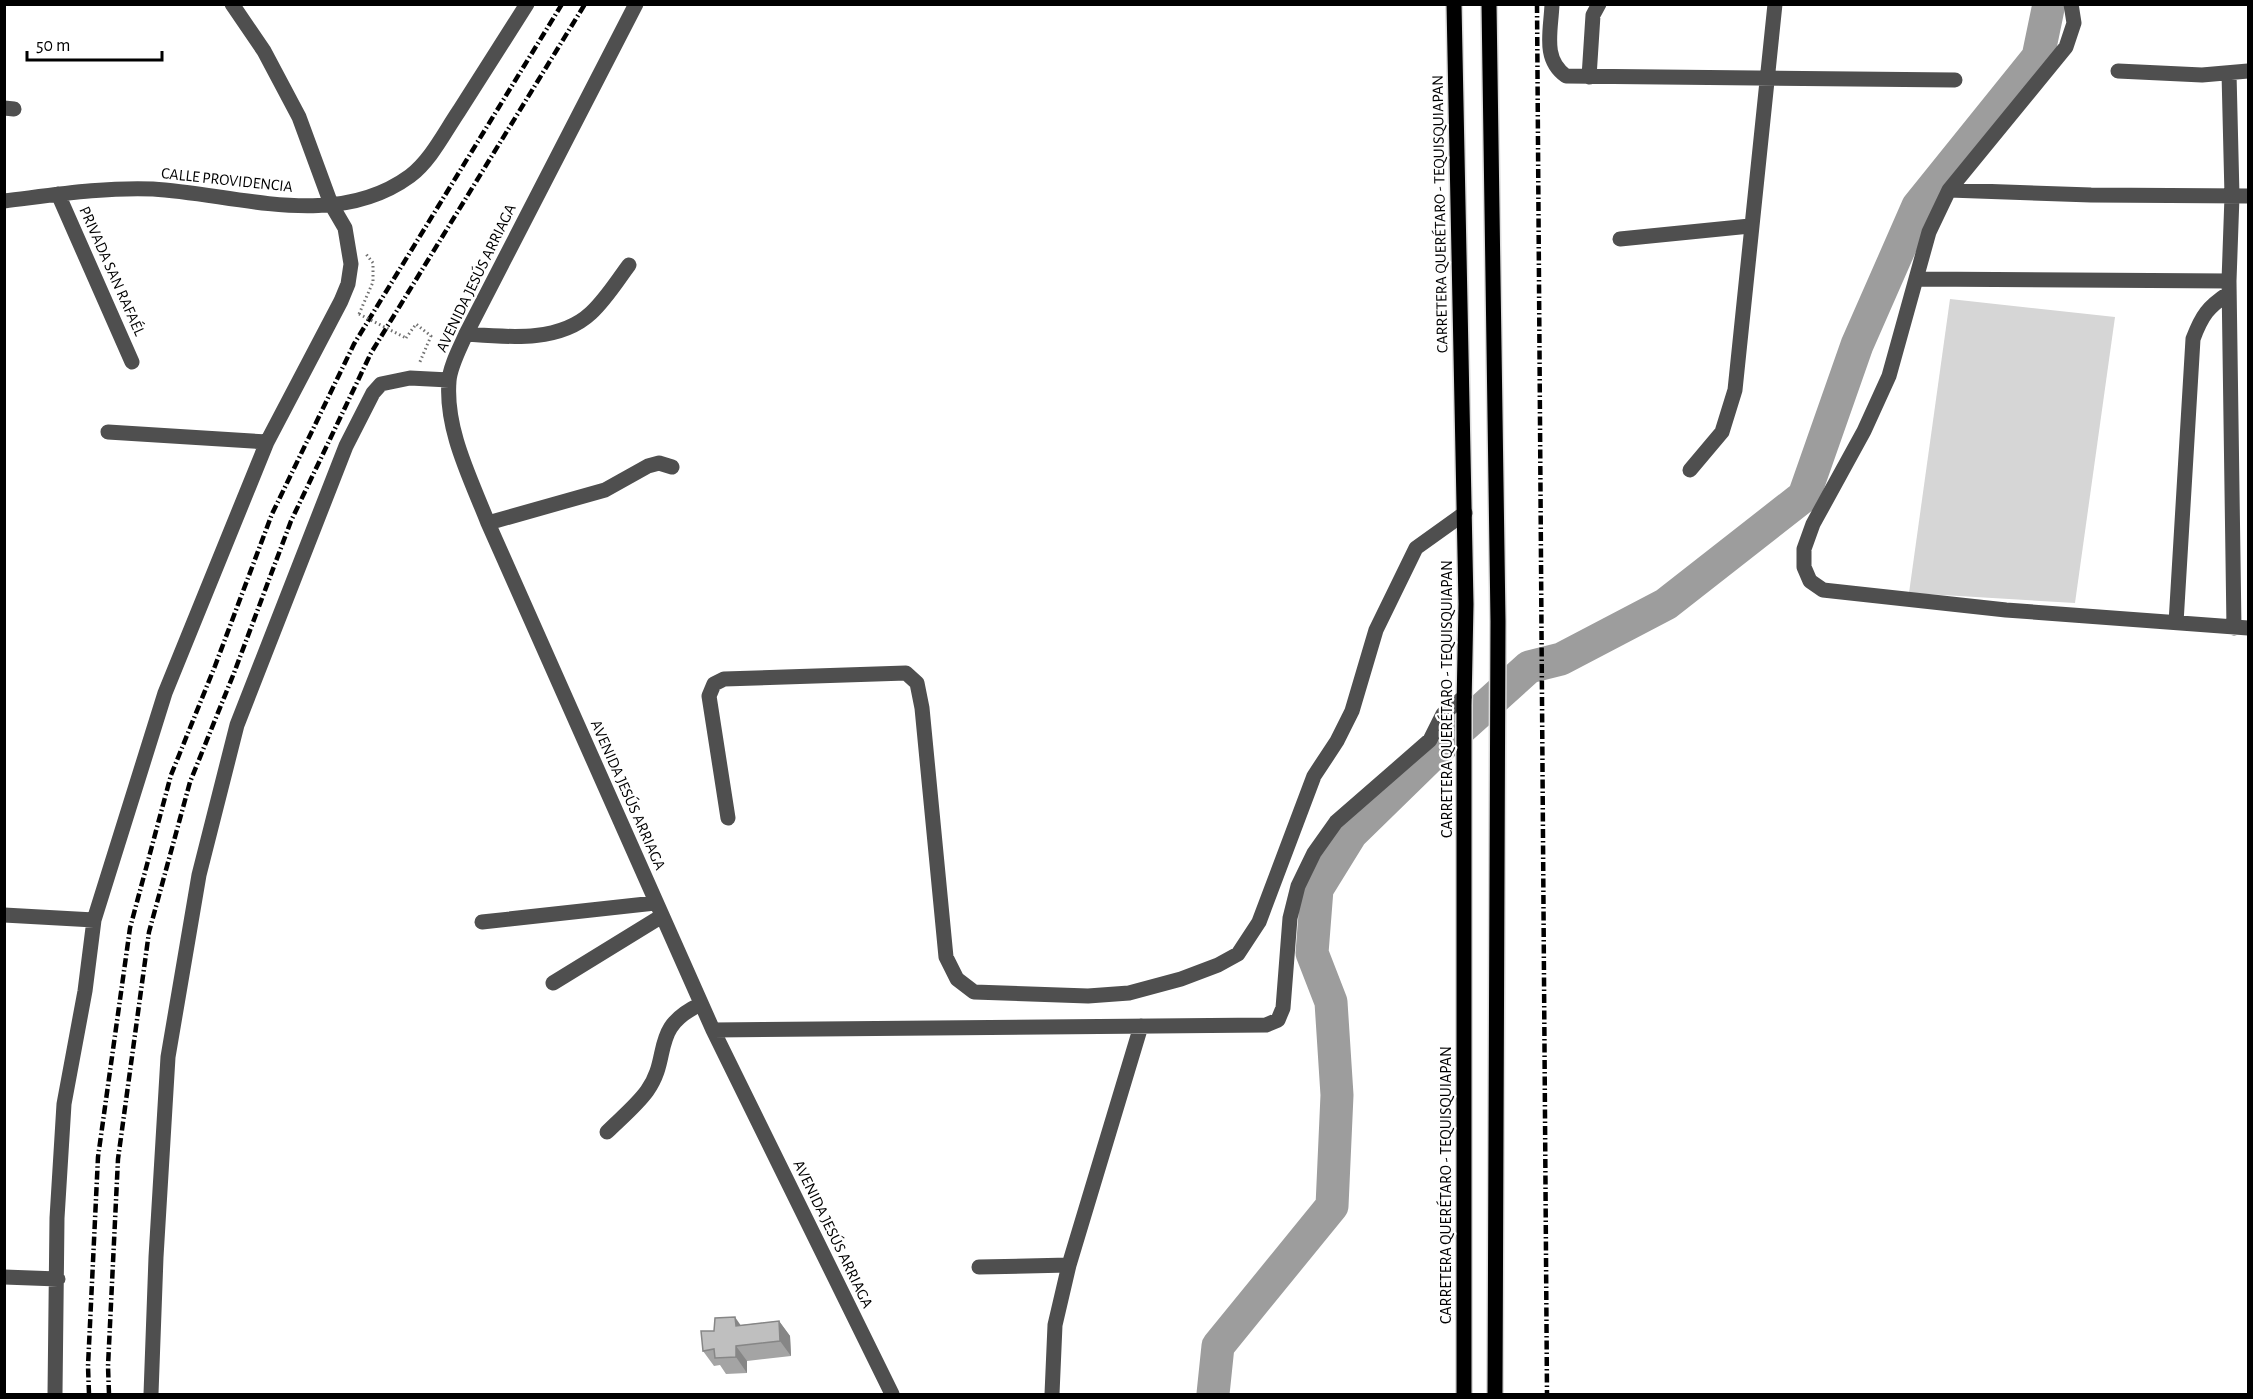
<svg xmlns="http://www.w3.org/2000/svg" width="2253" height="1399" viewBox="0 0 2253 1399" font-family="'Alegreya Sans',sans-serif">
<rect width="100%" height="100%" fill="#fff"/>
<path fill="#d6d6d6" d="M1950,299L2115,317L2075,603L1909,593Z"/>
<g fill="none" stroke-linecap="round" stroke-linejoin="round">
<path stroke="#9d9d9d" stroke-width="33" d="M1213,1394L1218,1346L1332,1206L1337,1095L1331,1002L1312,953L1317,889L1351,834L1438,749L1529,667L1561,659L1666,604L1804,496L1857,345L1918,206L2038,57L2049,4"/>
<g stroke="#dbdbdb" stroke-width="18">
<path id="major" d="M1454,4L1466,604L1464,705V1394
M1489,4L1498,621L1495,1394"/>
</g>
<path stroke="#717171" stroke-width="3" stroke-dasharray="1.5 3" stroke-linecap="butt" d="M359,314L373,282V263L366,254
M406,338L416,324L431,336L419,364"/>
<path stroke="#4f4f4f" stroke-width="15" d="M636,4L466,334C460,348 450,366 449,381C445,430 471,479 488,523L713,1030L892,1394
M1552,4C1551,31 1542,59 1566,76L1955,80
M2071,4L2074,23L2066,47L1949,190L1929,232L1889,376L1864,431L1813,524L1804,549V567L1810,581L1823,590L2006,610L2248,628
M2118,71L2202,75L2248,71
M2229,73L2232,196L2229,281L2234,628
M1589,77L1593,15L1599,4
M4,108L14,109
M1949,190L2091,195L2248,196
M58,194L132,362
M4,201C54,195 104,187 153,189C237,194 335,231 410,176C431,160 444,133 459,111C481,76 504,40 527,4
M1620,239L1750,226
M1917,279L2229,281
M466,334C507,337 559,343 591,313C606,299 617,281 629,265
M108,432L267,442
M1690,470L1722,432L1735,390L1775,4
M488,523L605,490L648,466L659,463L672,467
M2176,623L2193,339C2202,315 2208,307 2229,293
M728,818L709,696L714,684L724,679L906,673L917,683L922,708L946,957L957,979L974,992L1088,996L1129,993L1181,979L1218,965L1238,954L1259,922L1314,776L1337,741L1352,711L1376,630L1416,548L1465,513
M4,915L94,920
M482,922L655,903
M553,983L662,916
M713,1030L1266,1025L1278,1020L1283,1008L1290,918L1298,886L1314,853L1336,822L1430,740L1443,714L1464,697
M607,1132C620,1119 636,1106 647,1091C672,1056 649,1028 701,1004
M979,1267L1069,1265
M4,1277L58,1279
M55,1394L57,1218L64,1104L85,991L94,920L165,693L267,442L341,301L348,284L351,264L345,228L331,204L299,117L264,51L232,4
M151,1394L156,1257L168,1057L199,875L237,725L346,446L373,393L381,384L410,378L449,380
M1052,1394L1055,1325L1069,1265L1141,1026"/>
<use href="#major" stroke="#000" stroke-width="15"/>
<path stroke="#000" stroke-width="4.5" stroke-dasharray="9 3 1.5 3" stroke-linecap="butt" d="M1537,4L1547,1394
M89,1394L88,1366L98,1157L130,928L171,775L215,666L272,514L354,344L562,4
M109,1394L108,1366L118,1159L149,932L190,782L234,673L291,521L371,353L585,4"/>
<path stroke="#717171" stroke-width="3" stroke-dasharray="1.5 3" stroke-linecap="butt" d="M359,314L406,338"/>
</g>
<path fill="#a4a4a4" d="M779,1321L790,1336L791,1356L747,1361V1373L726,1374L720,1365L714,1366L703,1351L741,1325Z"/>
<path fill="#868686" d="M735,1317L746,1333L736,1326Z
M779,1321L790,1336L791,1356L780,1341Z
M736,1346L747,1361V1373L736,1357Z"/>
<path fill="#bfbfbf" stroke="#868686" stroke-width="1.5" d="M735,1317L736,1326L779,1321L780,1341L736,1346V1357L715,1358L714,1349L703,1351L701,1331H714L715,1318Z"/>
<g text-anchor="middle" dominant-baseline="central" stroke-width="4.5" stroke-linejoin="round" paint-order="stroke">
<g font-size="16" fill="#000" stroke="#fff">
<text transform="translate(227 180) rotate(6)">CALLE PROVIDENCIA</text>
<text transform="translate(1440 214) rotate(-91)">CARRETERA QUERÉTARO - TEQUISQUIAPAN</text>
<text transform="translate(112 271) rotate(66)">PRIVADA SAN RAFAÉL</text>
<text transform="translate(476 278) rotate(-64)">AVENIDA JESÚS ARRIAGA</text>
<text transform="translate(1447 699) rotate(-90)">CARRETERA QUERÉTARO - TEQUISQUIAPAN</text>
<text transform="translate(628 795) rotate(66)">AVENIDA JESÚS ARRIAGA</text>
<text transform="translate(1446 1185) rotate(-90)">CARRETERA QUERÉTARO - TEQUISQUIAPAN</text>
<text transform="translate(833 1234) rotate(64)">AVENIDA JESÚS ARRIAGA</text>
</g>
</g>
<rect width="2253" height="1399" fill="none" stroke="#000000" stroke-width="12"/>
<path d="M27 51v9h135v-9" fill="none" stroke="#000000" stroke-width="3"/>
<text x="36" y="51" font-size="18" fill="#000000" stroke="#ffffff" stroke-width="4.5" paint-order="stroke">50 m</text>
</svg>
